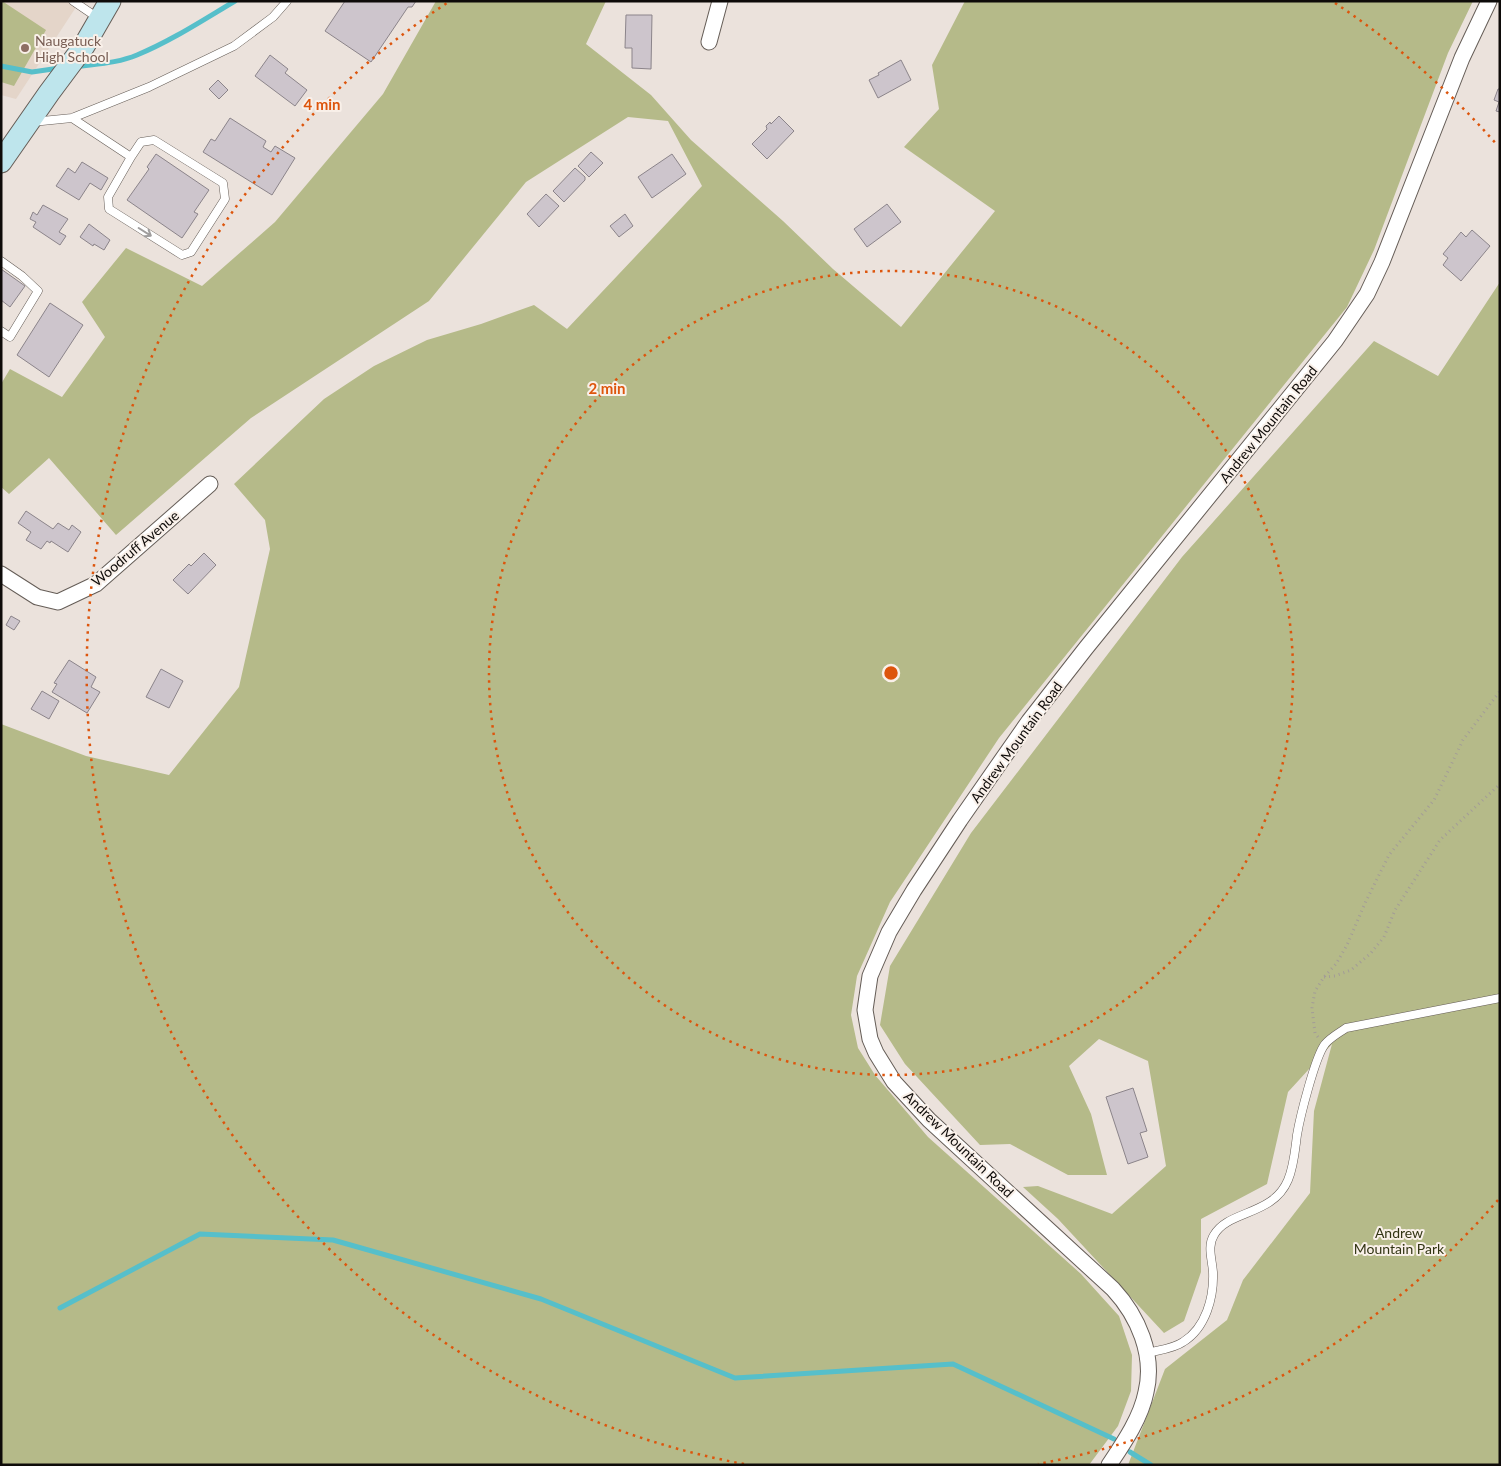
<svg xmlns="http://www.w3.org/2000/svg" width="1501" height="1466" viewBox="0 0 1501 1466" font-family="Lato,sans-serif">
<rect width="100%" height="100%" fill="#ebe2dc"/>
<path fill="#e4d5c9" d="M1,1H80L16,99L1,95Z"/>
<path fill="#b5ba89" d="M2,1L46,30L14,86L1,82Z
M436,1H606L586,44L651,95L691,140L783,221L833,269L901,327L995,211L904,147L939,109L932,65L965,1H1473L1448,53L1374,250L1347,307L999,738L890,902L857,976L851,1015L858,1048L875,1075L928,1137L1081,1274L1119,1316L1132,1355L1131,1391L1118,1426L1089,1465H1V724L86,756L169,775L239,687L270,549L265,520L234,484L324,399L374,366L427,340L481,324L534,305L567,329L702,186L668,121L628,117L526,182L429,301L251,418L116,535L49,458L9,494L1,487V384L10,369L62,397L105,337L82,302L126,248L202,286L275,222L383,94Z
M1500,282V1465H1128L1165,1369L1227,1320L1243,1280L1310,1193L1314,1111L1332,1044L1288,1092L1267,1184L1201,1219V1272L1184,1321L1164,1333L1058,1219L1023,1187L1038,1186L1112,1214L1166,1166L1148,1061L1099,1039L1069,1066L1091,1114L1107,1175H1068L1010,1144L980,1145L905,1064L880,1025L890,966L971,833L1182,557L1374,341L1438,376Z"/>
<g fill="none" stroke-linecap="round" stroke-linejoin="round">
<path stroke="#56bfca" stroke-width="5" d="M1,66L32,72L60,68
M76,67C96,64 118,63 137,55C171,41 203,20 235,1
M60,1308L200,1234L333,1240L541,1299L735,1378L953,1364L1114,1439
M1130,1452L1151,1465"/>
</g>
<path fill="#cdc5cc" stroke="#8b848a" d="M345,1H416L412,7H408L371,62L325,31Z
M626,15H652L651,69L632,68V48H625Z
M270,55L288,69L285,73L307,90L295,106L255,76Z
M901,60L911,80L878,98L869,80L879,75L878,73Z
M218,80L228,90L219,99L209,89Z
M1498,89H1500V112L1496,111L1499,102L1494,100Z
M779,116L794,131L767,159L752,144L767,129L766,126L770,122L771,124Z
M230,118L266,141L263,147L271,152L275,146L295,158L272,195L203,152L211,139L215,141Z
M591,152L603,163L589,177L578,166Z
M156,154L209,190L194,212L198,214L182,238L127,200L149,169L147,167Z
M672,154L686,174L652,198L638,177Z
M82,162L108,178L101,190L90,183L79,200L56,186L68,168L75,173Z
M575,168L585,177V180L564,202L553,191Z
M546,194L559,206L539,227L527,214Z
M887,204L901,222L867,247L854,229Z
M43,205L68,219L59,232L66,236L60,245L33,227L36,222L30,219L33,212L37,215Z
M625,214L633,226L619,237L610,226Z
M89,224L110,240L104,250L94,244L93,246L80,237Z
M1472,230L1490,246L1461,281L1443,265L1448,258L1443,254L1461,232L1466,237Z
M1,269L25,286L10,307L1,300Z
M50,303L83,325L49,377L17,355Z
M26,511L53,529L58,523L69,530L72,525L81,532L68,552L51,541L50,543L47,541L41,549L26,540L31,532L18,523Z
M204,553L216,565L188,594L173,580L189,564L191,566Z
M11,616L20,621L14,630L6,625Z
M69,660L96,677L91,687L100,692L87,713L52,692L57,684L54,683Z
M161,669L183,681L169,708L146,697Z
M42,691L59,701L49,719L31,709Z
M1133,1088L1147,1131L1140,1133L1148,1157L1128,1164L1106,1097Z"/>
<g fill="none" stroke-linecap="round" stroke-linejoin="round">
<g stroke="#655d57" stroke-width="9">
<path id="lane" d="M73,1L98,18
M72,118L131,157L108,197L109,209L182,255L191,252L225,199L223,183L154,140L141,142L131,157
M32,122L72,118L149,87L234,46L273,17L287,1
M1,261L22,276L38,291L10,337L1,331
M1147,1353C1158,1350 1173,1349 1183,1342C1206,1328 1214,1297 1213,1272C1212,1259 1207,1246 1214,1235C1228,1210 1273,1216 1288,1180C1294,1166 1295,1150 1297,1135C1300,1117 1315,1057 1325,1044C1331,1037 1339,1033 1346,1028L1500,998"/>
</g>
<g stroke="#655d57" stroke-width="17">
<path id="street" d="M709,42L720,1
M1,574L37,597L58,602L96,584L210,484
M1109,1465C1123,1444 1141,1418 1146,1392C1155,1355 1138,1316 1113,1289L929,1120L894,1082L876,1053L870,1039L865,1010L870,976L889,932L914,890L960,820L1029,721L1086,648L1335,341L1367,294L1382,262L1462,58L1489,1"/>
</g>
<g stroke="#655d57" stroke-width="23">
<path id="secondary" d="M1,162L49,93L84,46L110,1"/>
</g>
<path stroke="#a39c97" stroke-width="3" stroke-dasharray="1 4" stroke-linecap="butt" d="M1324,977L1335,976L1351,970L1370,954L1384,937L1395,910L1440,840L1500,784
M1318,1037L1315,1033L1312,1008L1315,991L1324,977L1336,964L1347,945L1366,901L1389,855L1434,800L1463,740L1500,691"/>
<use href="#lane" stroke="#fff" stroke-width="8"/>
<use href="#street" stroke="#fff" stroke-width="15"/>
<use href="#secondary" stroke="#bee5ec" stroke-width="21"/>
</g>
<defs><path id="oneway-shaft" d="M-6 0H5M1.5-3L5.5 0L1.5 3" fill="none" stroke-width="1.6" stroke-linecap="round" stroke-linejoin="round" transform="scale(1.25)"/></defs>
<use stroke="#9f9d9d" href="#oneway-shaft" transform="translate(145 232) rotate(32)"/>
<g fill="none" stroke="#dd550c" stroke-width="2.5" stroke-dasharray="2.5 5">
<circle cx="891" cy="673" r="402"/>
<path d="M1498 1200A804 804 0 0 1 1038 1464M744 1464A804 804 0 0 1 447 3M1335 3A804 804 0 0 1 1498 146"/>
</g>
<circle fill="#8d6e63" stroke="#f9f0e9" stroke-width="2" cx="25" cy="48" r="5"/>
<g text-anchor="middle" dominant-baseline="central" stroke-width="4" stroke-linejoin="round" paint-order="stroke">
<g font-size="14" fill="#785e54" stroke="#f9f0e9" text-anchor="start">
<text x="35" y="40">Naugatuck<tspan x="35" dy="16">High School</tspan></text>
</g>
<g font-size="14" fill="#0e0b09" stroke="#f9f0e9">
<text transform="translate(1268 424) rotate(-51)">Andrew Mountain Road</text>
<text transform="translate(135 548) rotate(-40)">Woodruff Avenue</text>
<text transform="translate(1016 742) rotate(-54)">Andrew Mountain Road</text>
<text transform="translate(959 1144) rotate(44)">Andrew Mountain Road</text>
</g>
<g font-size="14" fill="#313413" stroke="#f9f0e9">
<text x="1399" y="1232">Andrew<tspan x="1399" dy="16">Mountain Park</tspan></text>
</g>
</g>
<circle cx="891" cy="673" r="8" fill="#dd550c" stroke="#f9f0e9" stroke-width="2.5"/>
<g font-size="15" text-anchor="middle" font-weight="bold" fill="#dd550c" stroke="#f9f0e9" stroke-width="4" stroke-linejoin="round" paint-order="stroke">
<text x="322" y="110">4 min</text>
<text x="607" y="394">2 min</text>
</g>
<rect width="1501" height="1466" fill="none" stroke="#0e0b09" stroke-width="5"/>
</svg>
